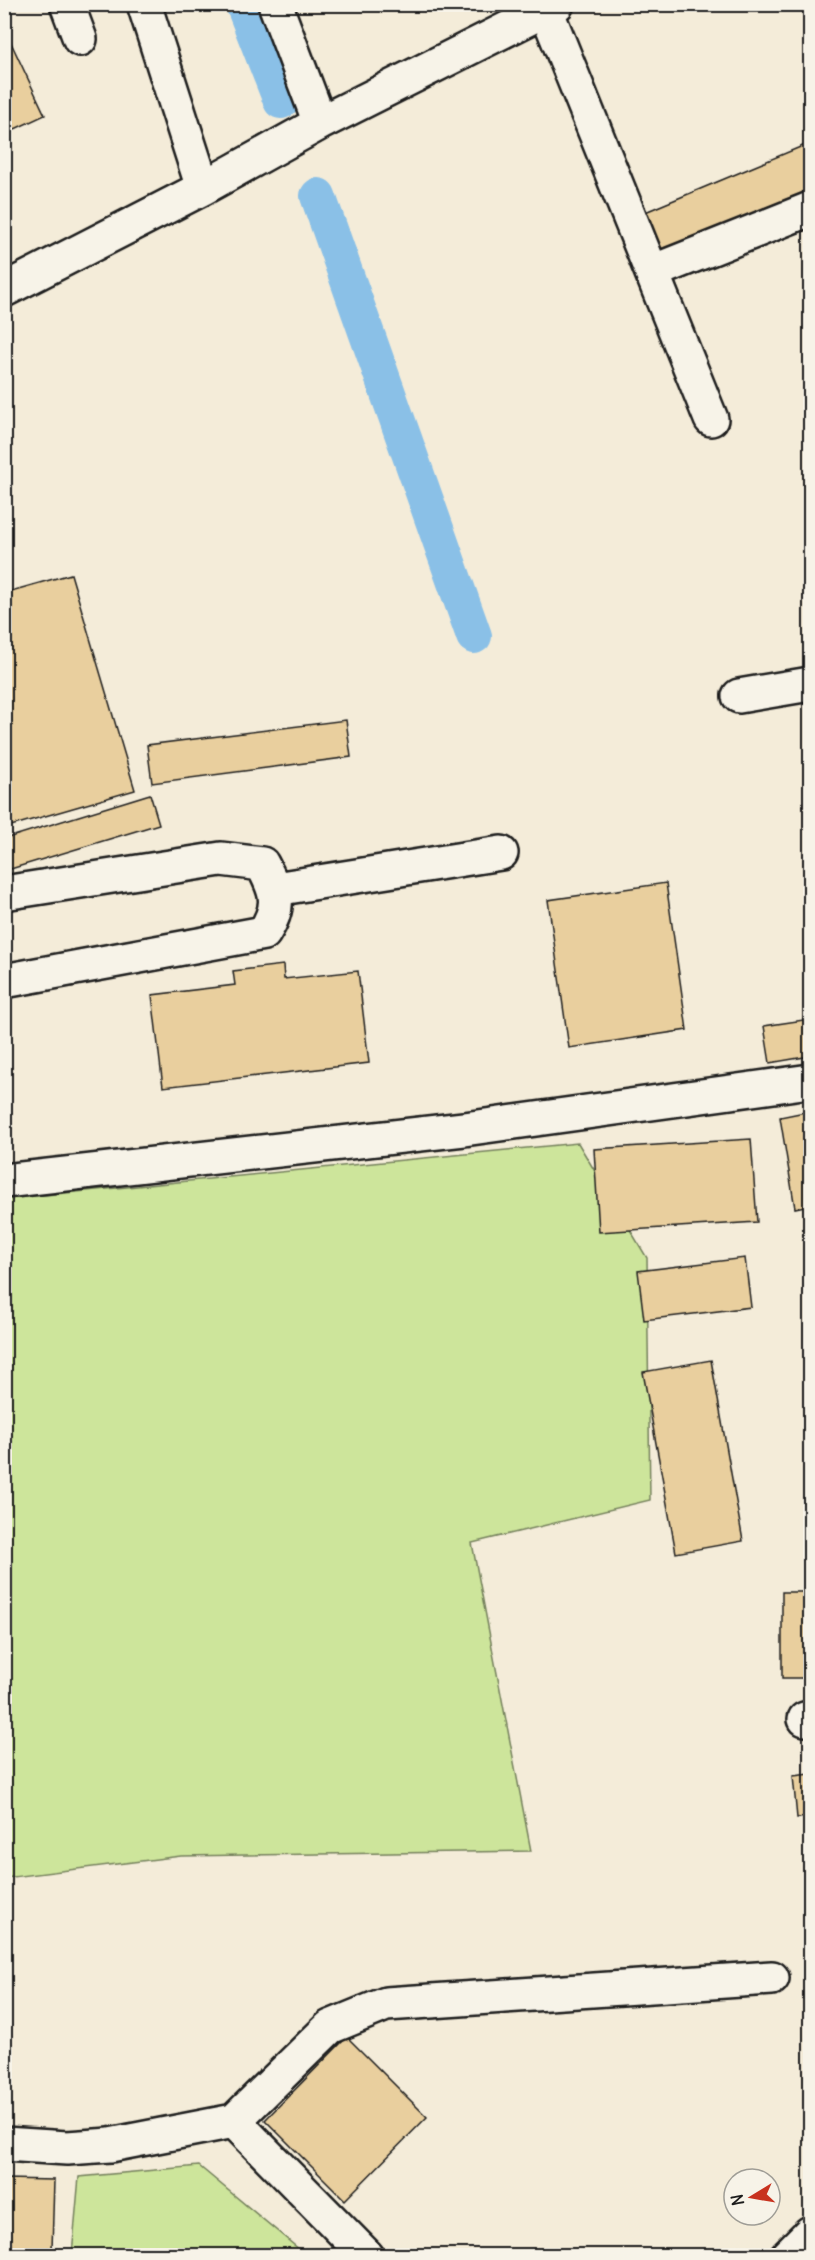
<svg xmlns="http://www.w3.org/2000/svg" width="815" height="2260" viewBox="0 0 815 2260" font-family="Delius,sans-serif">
<rect width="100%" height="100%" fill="#f4ecd9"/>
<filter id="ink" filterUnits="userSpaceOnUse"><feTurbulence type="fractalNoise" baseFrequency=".0167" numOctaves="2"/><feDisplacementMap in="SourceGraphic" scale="12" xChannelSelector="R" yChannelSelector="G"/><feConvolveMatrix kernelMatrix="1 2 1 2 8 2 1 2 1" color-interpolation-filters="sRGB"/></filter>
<g filter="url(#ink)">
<path fill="#cde59b" stroke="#74805c" stroke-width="1.5" d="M578,1143L647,1258L650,1500L472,1543L531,1851L181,1856L5,1878L4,1199Z
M199,2166L306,2255H72L79,2177Z"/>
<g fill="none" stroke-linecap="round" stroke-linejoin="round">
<path stroke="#8ac0e7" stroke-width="36" d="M243,4L281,101
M318,196L474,636"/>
</g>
<path fill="#e9cf9e" stroke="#1c1c1c" stroke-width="1.5" d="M4,28L45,115L4,134Z
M810,143V199L662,261L643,213Z
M71,574L135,790L4,828V593Z
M346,720L351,757L152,783L147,745Z
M150,794L159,824L4,871V839Z
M666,883L687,1030L569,1048L548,900Z
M283,965L284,979L358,971L369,1063L163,1087L152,995L235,985L233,971Z
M810,1019V1056L770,1063L764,1026Z
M810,1111V1205L795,1208L780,1117Z
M751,1139L757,1222L599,1232L594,1149Z
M745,1258L751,1307L644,1320L638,1271Z
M711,1360L743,1541L676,1553L643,1372Z
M782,1592H810V1678H782Z
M810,1774V1817L797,1818L793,1776Z
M347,2037L427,2117L345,2200L265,2120Z
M4,2179L54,2180L52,2249L4,2248Z"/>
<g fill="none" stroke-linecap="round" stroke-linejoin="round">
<g stroke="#1c1c1c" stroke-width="38">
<path id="minor" d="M67,4L80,39
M144,4L203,188
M275,4L320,123
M546,10L711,419
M652,272L810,209
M4,290L203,188L320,123L557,4
M739,696L810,684
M275,889L501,853
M4,893L221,859L262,864C277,892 282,905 264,933L4,981
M4,1181L464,1129L810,1081
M805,1719H810
M234,2121L330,2027L386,2004L772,1978
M4,2144L67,2148L110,2145L234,2121L367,2256
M787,2256L810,2233"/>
</g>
<use href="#minor" stroke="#f7f3e8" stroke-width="33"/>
</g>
</g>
<rect width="815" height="2260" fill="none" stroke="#f7f3e8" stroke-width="24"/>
<rect x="12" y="12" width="791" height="2236" fill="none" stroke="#1c1c1c" stroke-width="2" filter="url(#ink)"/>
<g transform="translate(752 2197) rotate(259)"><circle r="28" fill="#f7f3e8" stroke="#9f9d96" stroke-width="1.5"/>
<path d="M0-4.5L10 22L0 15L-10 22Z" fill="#c8321e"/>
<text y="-9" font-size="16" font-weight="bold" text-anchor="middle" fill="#1c1c1c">N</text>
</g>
</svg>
